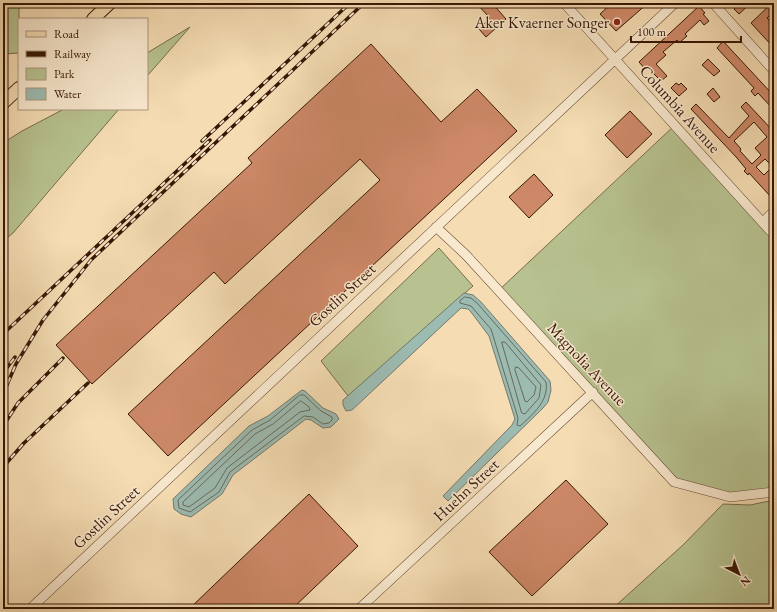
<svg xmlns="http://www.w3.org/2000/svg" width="777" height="612" viewBox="0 0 777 612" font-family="'EB Garamond',serif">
<rect width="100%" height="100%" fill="#f5dcb3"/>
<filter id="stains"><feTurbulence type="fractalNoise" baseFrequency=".005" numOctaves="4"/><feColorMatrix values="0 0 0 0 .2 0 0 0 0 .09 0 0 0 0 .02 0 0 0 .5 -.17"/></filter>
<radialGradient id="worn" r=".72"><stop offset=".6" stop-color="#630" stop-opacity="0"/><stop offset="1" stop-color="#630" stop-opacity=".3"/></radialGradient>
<path fill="#b7c290" stroke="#776c4a" d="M3,3H19V53L3,54Z
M190,27L148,75L147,76V53Z
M64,109H119L13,233L3,241V143L22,131Z
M675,125L774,235V492L730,497L674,482L498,291Z
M439,248L473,286L348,396L321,361Z
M774,500V609H612L683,545L723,504L750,505Z"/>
<path fill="#9cbbb1" stroke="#74796c" d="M464,293L473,295L481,302L550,381L551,390L548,402L543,408L448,501L443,496L512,425L515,419L489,336L471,312L468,309L461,308L352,410L346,411L343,405V400Z
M302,390L305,391L323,408L336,414L339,419L331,427L323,428L311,420L306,419L233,475L222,494L191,517L181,514L174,509L173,499L249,426L268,416Z"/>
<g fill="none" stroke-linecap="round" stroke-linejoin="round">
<path stroke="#6a695a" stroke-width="1" d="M465,297L471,298L478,304L546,382C549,401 533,414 520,426L517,425L518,418L491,329L471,306L460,303V301Z
M502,342H505L541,385L539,398L525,414L522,413Z
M516,367L519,368L536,387L534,395L527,402L525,401L515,370Z
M300,395H304L321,411L332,417V420L329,423L323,424L313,417L304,416L230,472L219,492L190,512L179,508L178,500L252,430L270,420Z
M301,401L309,407L310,410L300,412L227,468L215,488L189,507L183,505V502L255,434L273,424Z"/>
</g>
<path fill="#ce8968" stroke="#371704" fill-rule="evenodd" d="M476,3H492L506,19L486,37L479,29L490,18Z
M612,3H648L616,31L600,14Z
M740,3H751L739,14L734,9Z
M772,3H774V11L767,18L774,26V48L751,23Z
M699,6L705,13L703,14L709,21L704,25L700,20L685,34L687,36L679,43L677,40L663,52L666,55L656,64L667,76L661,81L647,67L645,69L639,62Z
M723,41L774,96V110L758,93L755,96L751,91L754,88L717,48Z
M371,44L441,122L477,89L517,131L168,456L128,414L380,180L360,159L225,284L214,272L92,384L56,345L252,163L248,158Z
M708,59L720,71L714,76L702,65Z
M676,83L679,85L681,83L687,89L679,96L671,88Z
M713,88L720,97L714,102L707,94Z
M746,102L774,132V159L769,163L765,159L756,167L764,175L769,170L774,175V193L770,196L749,173L748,175L744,171L746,169L737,158L691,109L696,104L729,138L749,116L741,107ZM754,122L767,137L755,148L761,155L752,164L740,151L741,149L734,141Z
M630,111L652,134L627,158L605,135Z
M534,174L553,195L529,218L509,197Z
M566,480L608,524L532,596L489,552Z
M309,494L358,546L292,609H189Z"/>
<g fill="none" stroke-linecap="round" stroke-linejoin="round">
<g stroke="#664830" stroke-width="10">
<path id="minor" d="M564,3L774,235
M713,3L774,71
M763,222L774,211
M436,227L466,255L674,482L730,497L774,492
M30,609L675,3
M359,609L593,392"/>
</g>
<g stroke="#371704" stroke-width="14">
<path id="major" d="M93,19L110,3
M3,103L19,88"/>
</g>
<use href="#minor" stroke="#f8e8ce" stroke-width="9"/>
<use href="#major" stroke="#f5dcb3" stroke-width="12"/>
<g stroke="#371704" stroke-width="3.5">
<path id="rail" d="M202,141L350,3
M3,334L210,140
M3,373L15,357
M3,394L16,364L43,320L91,260L364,3
M3,426L18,403L63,358
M3,467L24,443L88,383"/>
</g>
<use href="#rail" stroke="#f8e8ce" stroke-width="2" stroke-dasharray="6" stroke-linecap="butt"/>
</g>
<circle fill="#8f2418" stroke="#f8e8ce" stroke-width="1.5" cx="617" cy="22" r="4"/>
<g text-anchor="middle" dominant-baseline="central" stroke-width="3" stroke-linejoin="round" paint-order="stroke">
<g font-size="16" fill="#371704" stroke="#f8e8ce" text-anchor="end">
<text x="609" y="22">Aker Kvaerner Songer</text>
</g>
<g font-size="16" fill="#371704" stroke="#f8e8ce">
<text transform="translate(680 109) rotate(48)">Columbia Avenue</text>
<text transform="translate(342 295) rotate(-43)">Gostlin Street</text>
<text transform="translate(587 364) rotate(47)">Magnolia Avenue</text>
<text transform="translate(466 490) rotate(-43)">Huehn Street</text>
<text transform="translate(106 517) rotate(-43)">Gostlin Street</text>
</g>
</g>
<rect width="777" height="612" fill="none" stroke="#f5dcb3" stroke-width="16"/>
<rect x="4" y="4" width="769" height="604" fill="none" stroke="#371704" stroke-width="2"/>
<rect x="8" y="8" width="761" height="596" fill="none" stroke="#371704"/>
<rect x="18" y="18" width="130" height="92" fill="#f8e8ce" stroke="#ab947d"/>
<rect x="26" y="31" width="20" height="6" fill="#f5dcb3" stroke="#ab947d"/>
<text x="54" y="38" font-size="12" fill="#371704">Road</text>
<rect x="26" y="51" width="20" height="6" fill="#371704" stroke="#ab947d"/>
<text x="54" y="58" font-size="12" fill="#371704">Railway</text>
<rect x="26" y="68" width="20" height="12" fill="#b7c290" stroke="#ab947d"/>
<text x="54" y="78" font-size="12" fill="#371704">Park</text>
<rect x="26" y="88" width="20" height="12" fill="#9cbbb1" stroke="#ab947d"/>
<text x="54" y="98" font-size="12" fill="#371704">Water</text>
<g transform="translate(739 574) rotate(138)" stroke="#f8e8ce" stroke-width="3" paint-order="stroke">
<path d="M0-3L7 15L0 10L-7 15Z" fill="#371704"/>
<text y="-6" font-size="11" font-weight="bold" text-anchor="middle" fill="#371704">N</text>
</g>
<path d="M631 36v6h110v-6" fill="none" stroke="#371704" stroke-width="2"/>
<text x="637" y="36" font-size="12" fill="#371704" stroke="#f8e8ce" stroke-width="3" paint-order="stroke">100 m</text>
<rect width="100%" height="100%" filter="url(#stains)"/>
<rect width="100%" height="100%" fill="url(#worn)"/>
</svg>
